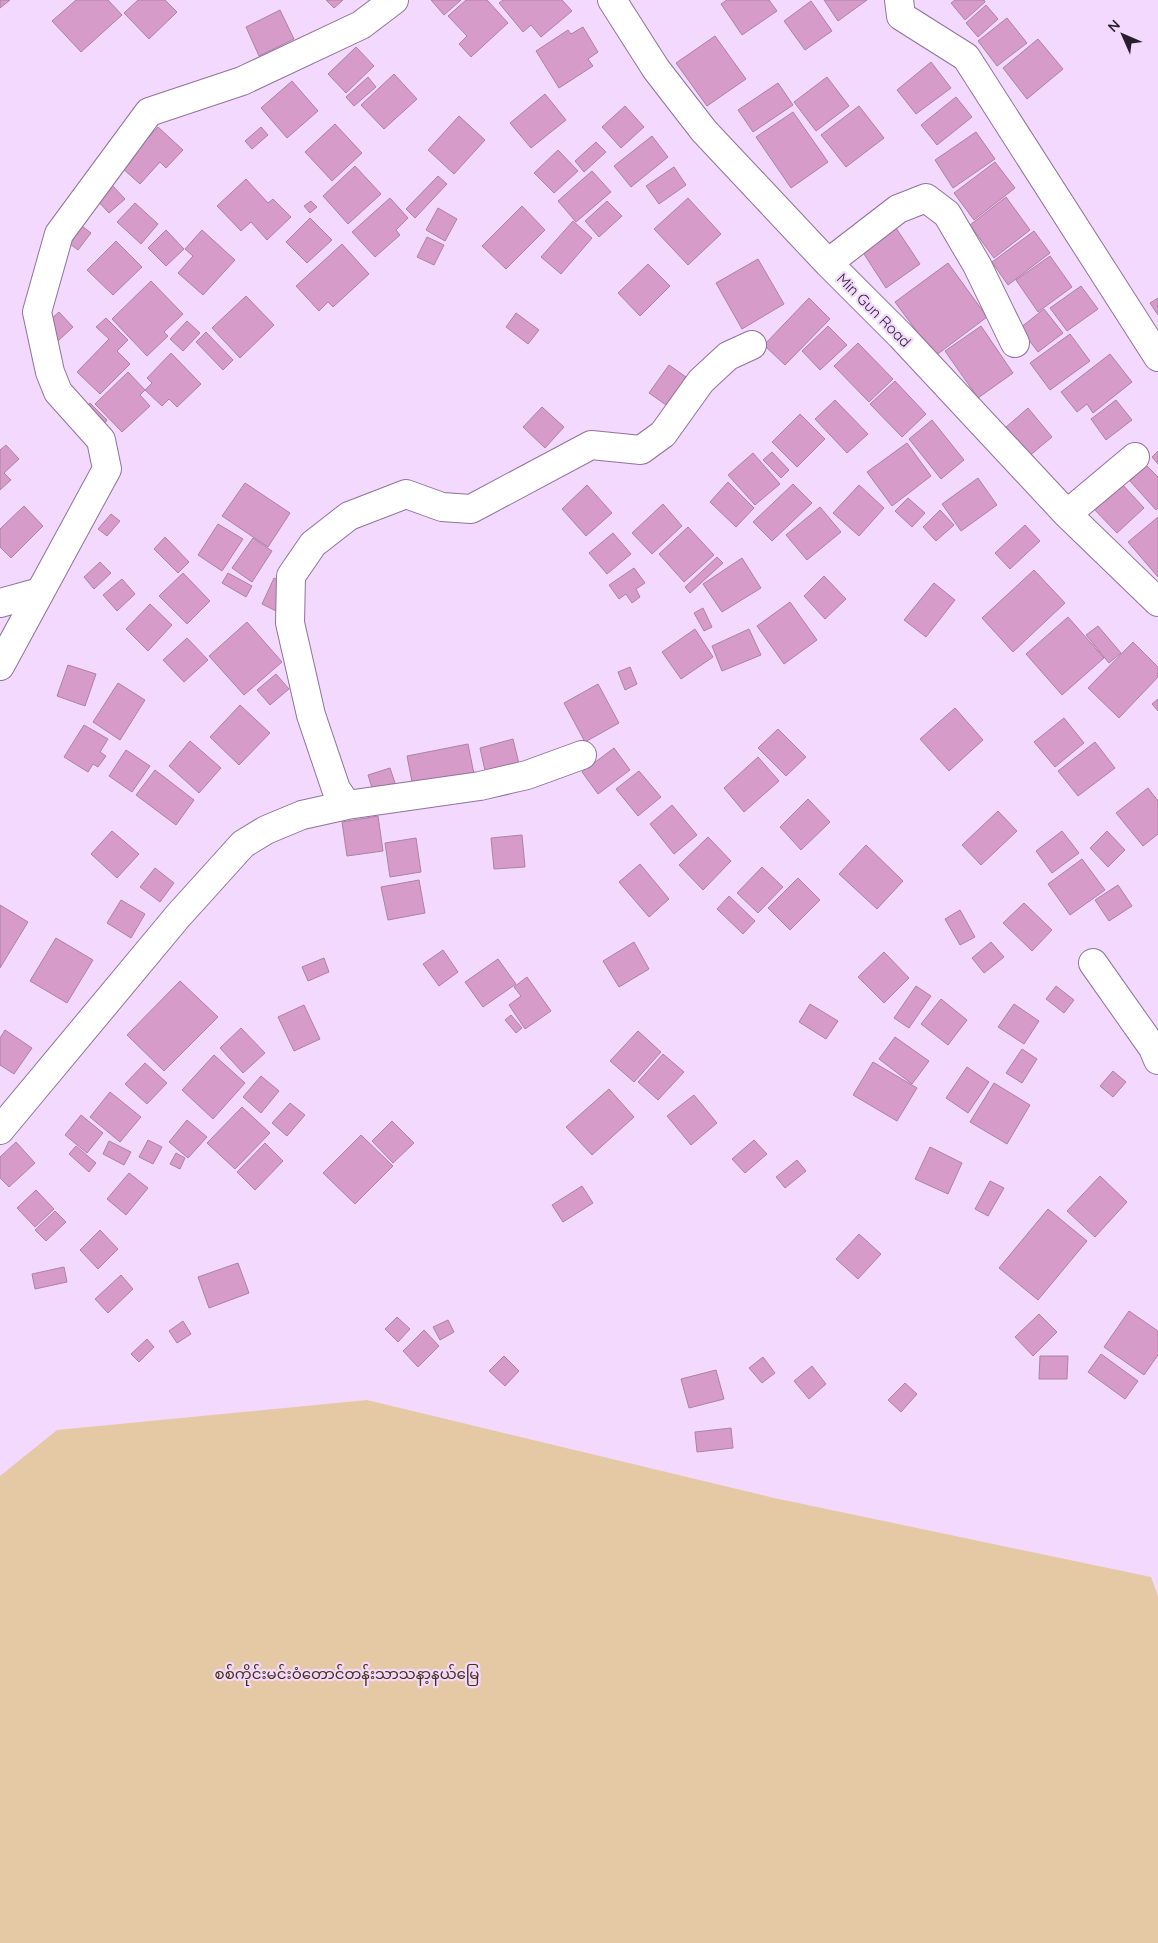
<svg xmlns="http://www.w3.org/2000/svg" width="1158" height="1943" viewBox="0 0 1158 1943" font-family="Quicksand,'Noto Sans Myanmar',sans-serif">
<rect width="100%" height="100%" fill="#f2d9fd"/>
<path fill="#e5c9a5" d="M367,1400L774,1498L1151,1577L1158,1596V1943H0V1476L57,1430Z"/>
<path fill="#d69bc8" stroke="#ad82a2" d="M0,0H10L0,8Z
M76,0H108L122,15L81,52L52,21Z
M138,0H165L177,12L149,39L124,13Z
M326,0H343L334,8Z
M431,0H461L444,15Z
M466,0H487L508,23L471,57L459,44L467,36L448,16Z
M503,0H562L572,11L541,37L531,25L523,32L499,3Z
M727,0H769L777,11L742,35L721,4Z
M824,0H867L838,21Z
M955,0H984L985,2L965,20L951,3Z
M811,1L832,31L805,50L784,21Z
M986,5L998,19L978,37L966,23Z
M280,10L294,39L259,56L246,27Z
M1007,18L1027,43L997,66L978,41Z
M583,27L598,52L588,59L593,66L559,88L536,51L568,30L571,34Z
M715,36L746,79L707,106L676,63Z
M1038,39L1063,69L1027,99L1003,68Z
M356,47L374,66L346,93L328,74Z
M931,62L951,88L916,114L897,90Z
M394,74L417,99L384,129L361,105Z
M368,77L376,87L354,106L346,97Z
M827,77L849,106L816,131L794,102Z
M292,81L318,111L287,138L261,108Z
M778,83L793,105L753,132L738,110Z
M545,94L566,120L531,148L510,123Z
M956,97L972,117L937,145L921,125Z
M625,106L644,127L621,148L602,127Z
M859,106L884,138L846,167L821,135Z
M793,112L828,162L791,188L756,137Z
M459,116L485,140L454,174L428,150Z
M335,124L362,153L332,181L305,152Z
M158,127L183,150L166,168L160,162L140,184L121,167L142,131L149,137Z
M261,127L268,135L252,149L245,141Z
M976,132L995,159L953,188L935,160Z
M652,136L668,157L631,187L614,166Z
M596,142L606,152L584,172L575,161Z
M558,150L578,171L554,193L534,173Z
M995,162L1015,188L974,220L954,193Z
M355,166L381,194L348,224L323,196Z
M674,167L686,185L659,204L646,186Z
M592,171L611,192L576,222L558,201Z
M438,176L447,184L415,218L406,209Z
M246,179L268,203L273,199L291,217L267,240L251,222L241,231L217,206Z
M110,183L125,199L109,213L95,198Z
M1006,197L1030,230L994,258L970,225Z
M390,198L408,218L396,230L400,235L375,257L352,232Z
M688,198L721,234L688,265L654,229Z
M311,201L317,207L310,213L304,206Z
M607,201L622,216L599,237L585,221Z
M135,203L158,224L141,244L117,222Z
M522,206L545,230L506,269L482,246Z
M438,208L457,219L445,241L426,230Z
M310,218L332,240L307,263L286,242Z
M74,220L91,233L78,250L61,237Z
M573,221L592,238L561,274L541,257Z
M896,228L920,264L886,288L862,251Z
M166,230L184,249L166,266L148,248Z
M202,230L235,260L203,295L178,273L193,256L185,249Z
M1034,231L1050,253L1008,285L992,262Z
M427,237L444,245L434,265L417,257Z
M116,241L142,267L113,295L87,270Z
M342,244L369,274L333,307L328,302L319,311L296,286Z
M1050,256L1072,287L1038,312L1016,280Z
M758,259L784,304L742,329L716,283Z
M948,263L987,317L935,356L895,302Z
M648,264L670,286L640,316L618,293Z
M151,281L183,314L164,332L168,336L147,356L112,319Z
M1081,286L1098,309L1067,331L1050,308Z
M246,296L274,325L240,358L212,328Z
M809,298L830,319L785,365L764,345Z
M1158,298V315L1150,303Z
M1044,309L1063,333L1038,352L1020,328Z
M59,312L73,327L58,341L43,326Z
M516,313L539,330L528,344L506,327Z
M106,318L128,340L117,351L130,364L100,394L77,372L109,339L96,327Z
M187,321L200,333L183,351L170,339Z
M828,326L847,345L820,370L802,351Z
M981,326L1013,373L978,398L945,351Z
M206,332L233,360L223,370L196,342Z
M1070,334L1090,361L1050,390L1030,363Z
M858,343L893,379L869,402L834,366Z
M171,353L201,384L177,407L169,399L162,406L145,390L152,383L147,378Z
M1110,354L1132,382L1093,413L1087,404L1077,412L1061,392Z
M669,365L686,377L666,405L649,393Z
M128,372L145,390L140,395L150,406L122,432L95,404Z
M895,381L926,414L902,437L870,404Z
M835,400L868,434L847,453L815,419Z
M1116,400L1132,420L1106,440L1091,419Z
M90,403L107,420L102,427L84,410Z
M542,407L564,427L545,448L523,427Z
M1028,408L1052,437L1028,457L1005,428Z
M800,414L825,439L797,467L772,442Z
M932,420L964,460L941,479L909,439Z
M907,443L931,476L892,506L867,472Z
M6,445L19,459L4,473L11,480L0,490V450Z
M1158,451V464L1152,457Z
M772,452L789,470L781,478L763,460Z
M753,453L780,484L755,505L728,475Z
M1146,465L1158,477V508L1156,510L1130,481Z
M978,478L997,505L961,531L942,504Z
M728,482L754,508L736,527L710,502Z
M245,483L290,513L268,547L222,516Z
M1121,483L1144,508L1117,533L1093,508Z
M793,484L812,503L772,541L753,522Z
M587,485L612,513L586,536L562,509Z
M859,485L884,508L859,536L833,513Z
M908,498L925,513L912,527L895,511Z
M663,504L682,526L652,554L632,533Z
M24,506L43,526L11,558L0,547V529Z
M820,507L841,532L807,560L786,535Z
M940,510L954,525L936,541L923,527Z
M111,514L120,521L107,536L98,529Z
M1158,517V577L1128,542Z
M218,524L243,539L222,571L198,555Z
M1025,525L1040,541L1010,569L995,553Z
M688,527L714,555L684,582L659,554Z
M613,533L631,554L607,574L589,553Z
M165,537L189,562L178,573L154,549Z
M253,538L272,551L252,582L232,568Z
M717,557L723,563L690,593L685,587Z
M742,558L761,588L722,612L703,584Z
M100,562L111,573L94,589L84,577Z
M634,568L645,583L636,589L640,597L632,603L626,594L619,599L609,585Z
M1034,570L1065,603L1013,652L982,618Z
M183,573L210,601L187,624L159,596Z
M228,573L252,586L246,597L222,583Z
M824,576L846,599L825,619L804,596Z
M274,578L290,585L278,612L262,604Z
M122,579L135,594L117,611L103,595Z
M934,583L955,600L926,637L904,620Z
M790,602L817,640L784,664L757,626Z
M150,604L172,625L148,651L126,629Z
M703,608L712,627L704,631L694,613Z
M1068,617L1104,658L1062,695L1026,654Z
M247,622L282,662L244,695L209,656Z
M1098,626L1121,653L1109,663L1086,635Z
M695,629L713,657L681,679L662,652Z
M749,629L761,655L722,671L712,646Z
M187,638L208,660L184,682L163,660Z
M1133,642L1158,667V677L1119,718L1088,688Z
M68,665L96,674L85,706L57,696Z
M630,667L637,684L625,690L618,672Z
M276,674L289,689L270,705L257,690Z
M118,683L145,700L120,740L93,722Z
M598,684L619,723L585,742L564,703Z
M1158,699V711L1152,704Z
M240,705L270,733L239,765L210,737Z
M955,708L983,740L949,771L920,739Z
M1064,718L1084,743L1055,767L1034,742Z
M84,725L108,739L100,752L106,756L98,767L93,764L88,772L64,757Z
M778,729L806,757L786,776L758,748Z
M513,739L520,768L486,775L480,748Z
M190,741L221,768L199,793L169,766Z
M1095,742L1115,768L1078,796L1058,771Z
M468,744L475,779L414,792L407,756Z
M614,748L630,770L598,794L582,772Z
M126,750L150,766L132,792L109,776Z
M758,757L779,781L744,812L724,788Z
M390,768L395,783L373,791L368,775Z
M155,770L194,800L176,825L136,795Z
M639,771L661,797L638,816L616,789Z
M1148,788L1158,801V834L1143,846L1116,813Z
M808,799L830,822L801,850L780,827Z
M672,805L697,835L674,854L650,824Z
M998,811L1017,831L981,865L962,845Z
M378,816L383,851L347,856L342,822Z
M112,831L139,854L117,878L91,854Z
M1062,831L1079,853L1052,873L1036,851Z
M1107,831L1125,850L1108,867L1090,848Z
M522,835L525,867L494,869L491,838Z
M708,837L731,861L703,890L679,865Z
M416,838L421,872L390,877L385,843Z
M866,845L903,881L877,909L839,874Z
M1082,859L1105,890L1070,915L1048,884Z
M640,864L669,899L649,917L619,882Z
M762,867L783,887L758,913L737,893Z
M155,868L174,883L160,902L140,887Z
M798,878L820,900L790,930L768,908Z
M419,880L425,913L388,920L381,887Z
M1118,885L1132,906L1109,921L1095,900Z
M729,896L755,921L743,934L717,909Z
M121,900L145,914L131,938L107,923Z
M1024,903L1052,930L1032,951L1003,923Z
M0,905L28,922L0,968Z
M960,910L975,937L960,945L945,919Z
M56,938L93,960L67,1003L30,981Z
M634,942L649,969L619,987L603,961Z
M991,942L1004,957L984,973L972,958Z
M443,950L458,972L439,986L423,964Z
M884,952L909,978L884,1003L858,977Z
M324,958L329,972L308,981L302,967Z
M498,959L516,984L483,1007L465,982Z
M527,977L551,1011L525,1029L509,1005L521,996L514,987Z
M180,981L218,1017L164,1071L127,1035Z
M916,986L931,996L909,1028L894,1018Z
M1056,986L1074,1000L1064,1013L1046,999Z
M941,999L967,1020L948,1045L921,1024Z
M810,1004L838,1021L826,1039L799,1022Z
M1014,1004L1039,1021L1024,1044L998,1027Z
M304,1005L320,1039L294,1051L278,1017Z
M511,1015L522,1028L516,1033L505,1020Z
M241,1028L265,1053L243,1073L220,1048Z
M5,1030L32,1048L14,1074L0,1065V1038Z
M638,1031L661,1052L634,1082L610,1061Z
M895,1037L929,1061L912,1084L879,1059Z
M1022,1049L1037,1059L1022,1083L1006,1073Z
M663,1054L684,1072L658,1100L638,1082Z
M214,1055L245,1083L213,1119L182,1090Z
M873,1062L917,1088L897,1121L853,1095Z
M145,1063L167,1083L147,1104L125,1084Z
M967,1067L989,1082L968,1113L946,1098Z
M1113,1071L1126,1082L1113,1097L1100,1086Z
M261,1076L279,1091L261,1113L243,1097Z
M994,1083L1030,1105L1007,1144L970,1122Z
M609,1089L634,1117L592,1155L566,1127Z
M110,1092L141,1117L120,1142L90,1117Z
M694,1095L717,1123L691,1145L667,1116Z
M290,1103L305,1115L287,1136L272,1123Z
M242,1107L270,1133L235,1169L207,1143Z
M81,1115L103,1133L87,1153L65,1135Z
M187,1120L207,1137L188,1158L169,1142Z
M392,1121L414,1143L393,1163L372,1141Z
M361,1135L393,1166L355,1204L323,1173Z
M148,1140L162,1147L153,1164L139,1157Z
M754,1140L767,1154L745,1173L732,1159Z
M109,1141L131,1152L124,1165L103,1154Z
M16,1142L35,1163L9,1187L0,1178V1157Z
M265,1143L283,1161L255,1190L237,1172Z
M76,1146L96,1163L89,1172L69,1154Z
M930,1147L962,1163L948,1194L915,1179Z
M176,1153L185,1158L180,1169L170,1164Z
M797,1160L806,1171L785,1188L776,1177Z
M129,1173L148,1188L126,1215L107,1199Z
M1100,1176L1127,1202L1095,1237L1067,1211Z
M990,1181L1004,1188L988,1216L975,1209Z
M582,1186L593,1203L563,1222L552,1205Z
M36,1190L54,1209L35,1227L17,1208Z
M1048,1209L1087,1241L1038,1300L999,1268Z
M55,1211L66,1222L46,1241L35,1230Z
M100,1230L118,1249L98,1269L80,1250Z
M859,1234L881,1254L858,1279L836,1259Z
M238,1263L249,1293L209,1308L198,1277Z
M64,1267L67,1282L35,1289L32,1274Z
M121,1275L133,1289L108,1313L95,1299Z
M1129,1311L1158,1331V1355L1144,1375L1104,1347Z
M1039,1314L1057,1332L1033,1356L1015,1337Z
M397,1317L410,1329L398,1342L385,1329Z
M448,1320L454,1332L440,1340L433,1327Z
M183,1321L191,1334L177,1343L169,1331Z
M424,1330L439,1346L418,1367L403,1351Z
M147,1339L154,1347L139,1362L131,1354Z
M1101,1354L1138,1381L1125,1399L1088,1372Z
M504,1356L519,1371L505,1386L489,1371Z
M1040,1356H1068L1067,1379H1039Z
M763,1357L775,1373L762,1383L749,1368Z
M812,1366L826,1384L809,1399L794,1381Z
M716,1370L724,1399L689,1408L681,1379Z
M905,1383L917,1394L901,1412L888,1400Z
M731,1428L733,1448L697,1452L695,1432Z"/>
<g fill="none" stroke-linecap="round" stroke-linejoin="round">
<g stroke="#8f739b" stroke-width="30">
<path id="minor" d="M612,0L656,69L704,131L828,263L901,336L1067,514L1158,602
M899,0L901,16L966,57L1158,357
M828,263L898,209L926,198L947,214L977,265L1015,343
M1067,514L1135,457
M0,603L40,592
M0,666L107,469L101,440L58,392L50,372L37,312L59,234L149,112L242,81L361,25L394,0
M347,805L336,789L311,715L290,623L291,576L313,544L349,516L406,494L442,507L471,509L591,445L641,450L663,434L701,381L728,356L752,345
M1093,963L1153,1048L1158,1060
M0,1130L178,916L243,844L266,830L302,815L347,805L480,786L527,775L582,755"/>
</g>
<use href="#minor" stroke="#fff" stroke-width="28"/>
</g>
<g text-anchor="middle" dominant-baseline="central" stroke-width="4.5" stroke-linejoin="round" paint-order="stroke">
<g font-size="15" fill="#291e2e" stroke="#f2d9fd">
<text transform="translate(874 310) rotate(45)">Min Gun Road</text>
</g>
<g font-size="15" fill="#433116" stroke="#f2d9fd">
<text x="347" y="1673">စစ်ကိုင်းမင်းဝံတောင်တန်းသာသနာ့နယ်မြေ</text>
</g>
</g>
<g transform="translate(1123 35) rotate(315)" stroke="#f2d9fd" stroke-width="4" paint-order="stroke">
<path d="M0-4L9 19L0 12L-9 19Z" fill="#291e2e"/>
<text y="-8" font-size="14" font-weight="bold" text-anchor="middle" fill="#291e2e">N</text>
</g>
</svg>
